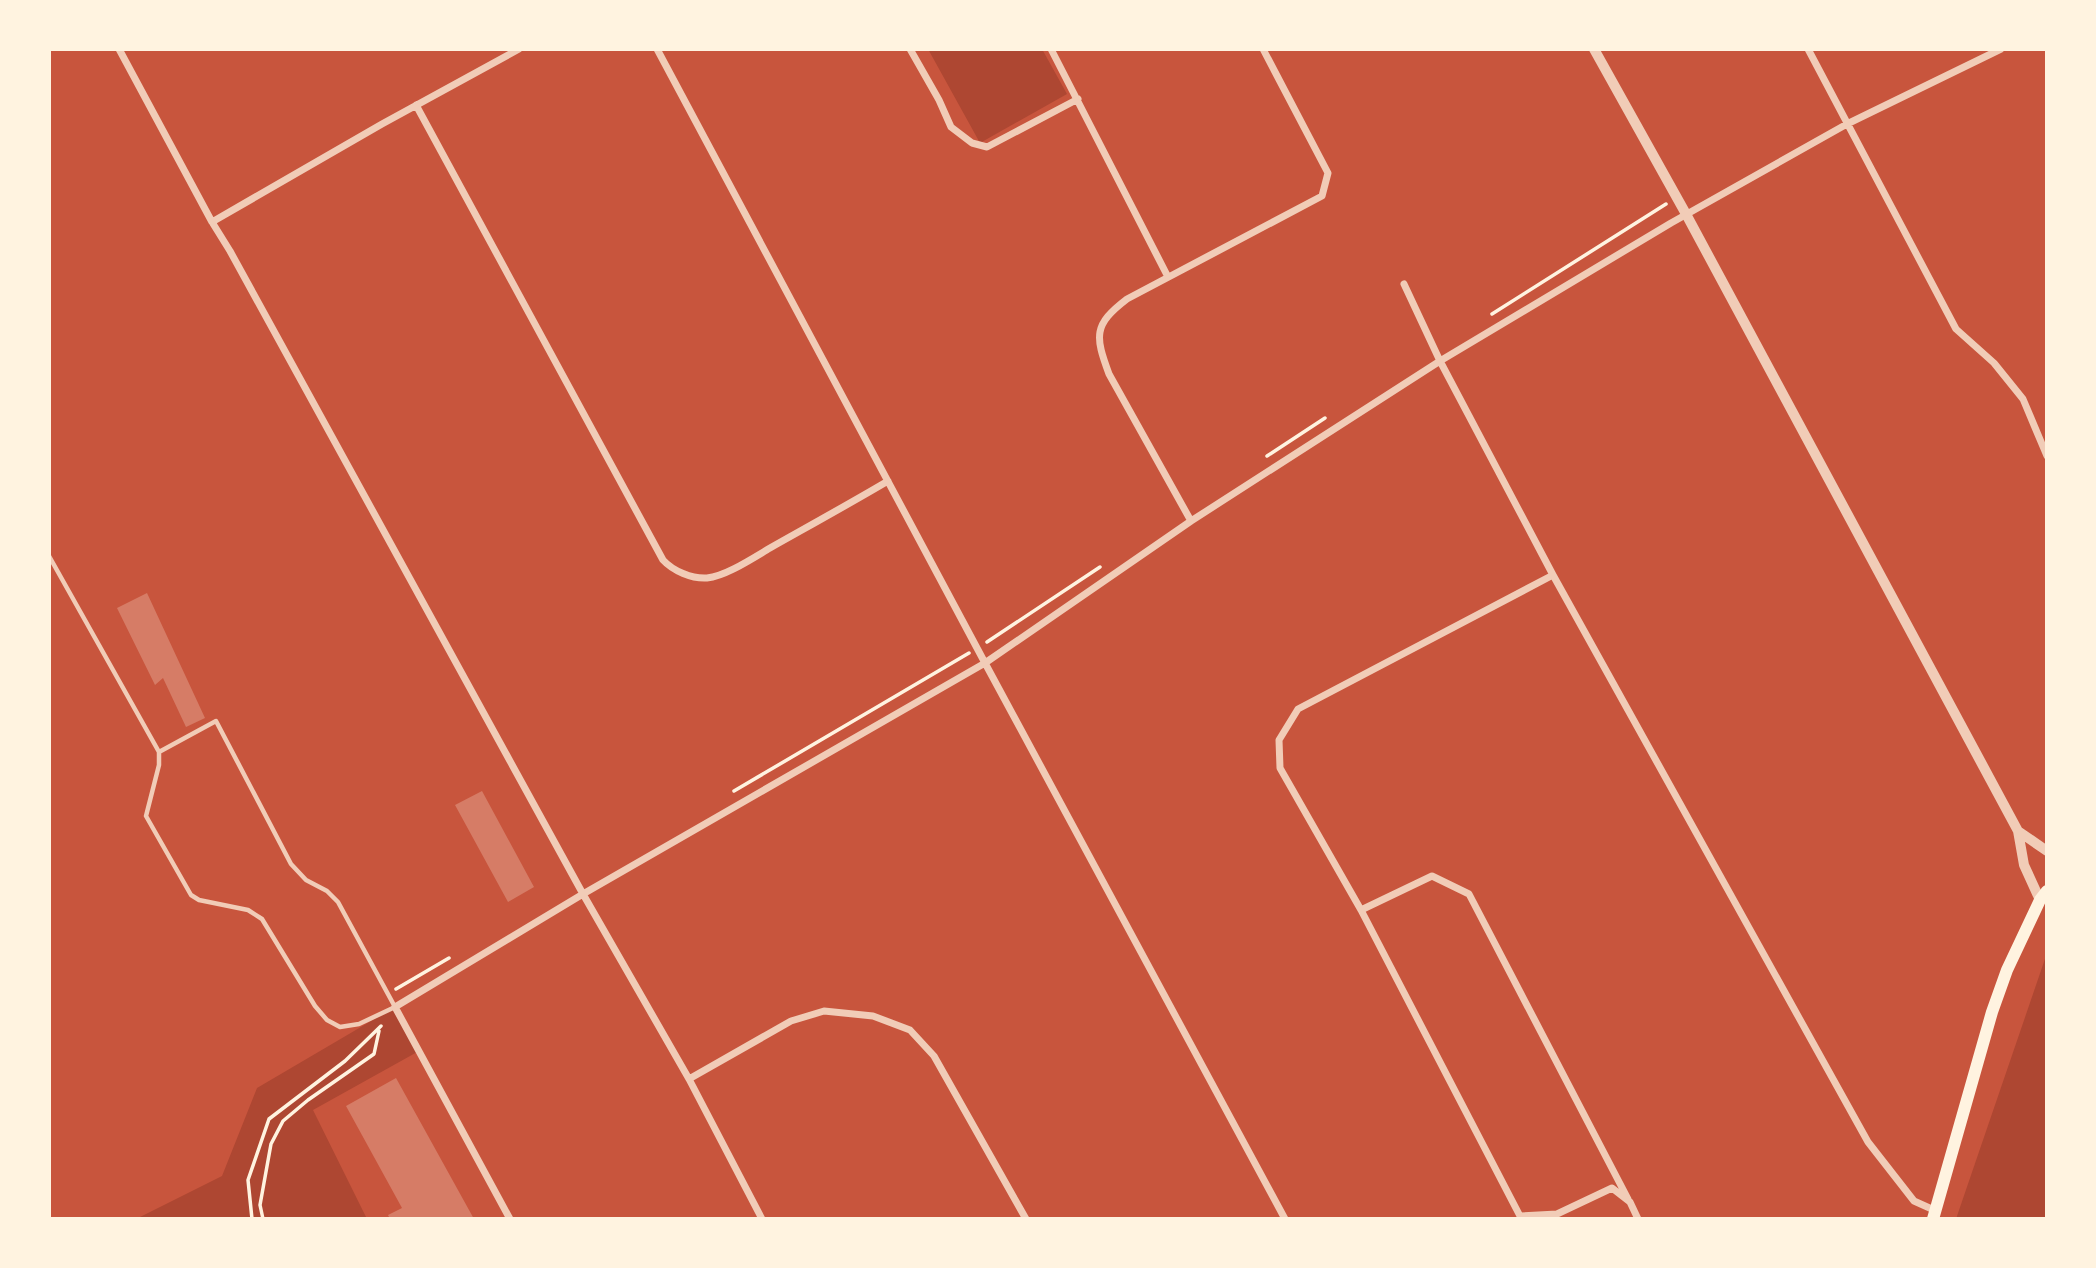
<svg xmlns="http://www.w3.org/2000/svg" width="2096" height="1268" viewBox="0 0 2096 1268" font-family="Spectral,serif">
<rect width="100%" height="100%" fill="#c8553d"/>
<path fill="#ae4732" d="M928,49H1042L1067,94L980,143Z
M2047,953V1219H1956Z
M395,1007L419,1051L313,1110L367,1219H136L222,1176L257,1088Z"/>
<path fill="#d67c66" d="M147,593L205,718L186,727L163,678L155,685L117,608Z
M482,791L534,887L508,902L455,805Z
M396,1078L474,1219H390L388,1215L402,1208L346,1106Z"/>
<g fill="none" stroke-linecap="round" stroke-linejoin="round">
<path stroke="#fff3e0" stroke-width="3.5" d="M1492,314L1666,204
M1267,456L1325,418
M987,642L1100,567
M734,791L969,653
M396,989L449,958
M252,1219L248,1180L269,1119L345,1061L381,1026
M263,1219L260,1205L271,1144L283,1121L308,1100L374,1054L379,1031"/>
<path stroke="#f1ccb7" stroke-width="4.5" d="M49,556L159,752V765L146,816L191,895L199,900L248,910L262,919L315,1006L327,1020L340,1027L359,1024L395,1007L338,902L327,891L306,880L291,864L216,721L159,752"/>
<path stroke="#f1ccb7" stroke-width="7" d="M119,49L212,222L230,251L583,894L689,1079L762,1219
M657,49L985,663L1285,1219
M910,49L939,100L951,127L972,143L987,147L1078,99
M1051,49L1168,277
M1808,49L1956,329L1994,363L2023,399L2047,456
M416,105L663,560C673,571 692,579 707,578C726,576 753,558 770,548C809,526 849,504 888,481
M212,222L382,124L519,49
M1404,284L1440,361L1553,575L1868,1142L1914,1201L1934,1210
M1191,521L1109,374C1095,336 1093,325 1127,299L1322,196L1328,173L1263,49
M1553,575L1298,709L1279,740L1280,768L1361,910L1520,1216L1557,1214L1612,1188L1630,1202L1638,1219
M1361,910L1432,876L1469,894L1628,1199
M689,1079L791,1021L824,1011L873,1016L910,1030L934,1056L1026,1219
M510,1219L395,1007L583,894L985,663L1191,521L1440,361L1671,223L1847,124L2001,49"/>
<path stroke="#f1ccb7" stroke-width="10" d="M1594,49L1686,214L2018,831L2024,865L2040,900
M2018,831L2047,851"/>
<path stroke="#fff3e0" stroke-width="12" d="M1933,1219L1992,1012L2007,970L2040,900L2047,891"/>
</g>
<rect width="2096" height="1268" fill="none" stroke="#fff3e0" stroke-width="102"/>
</svg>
